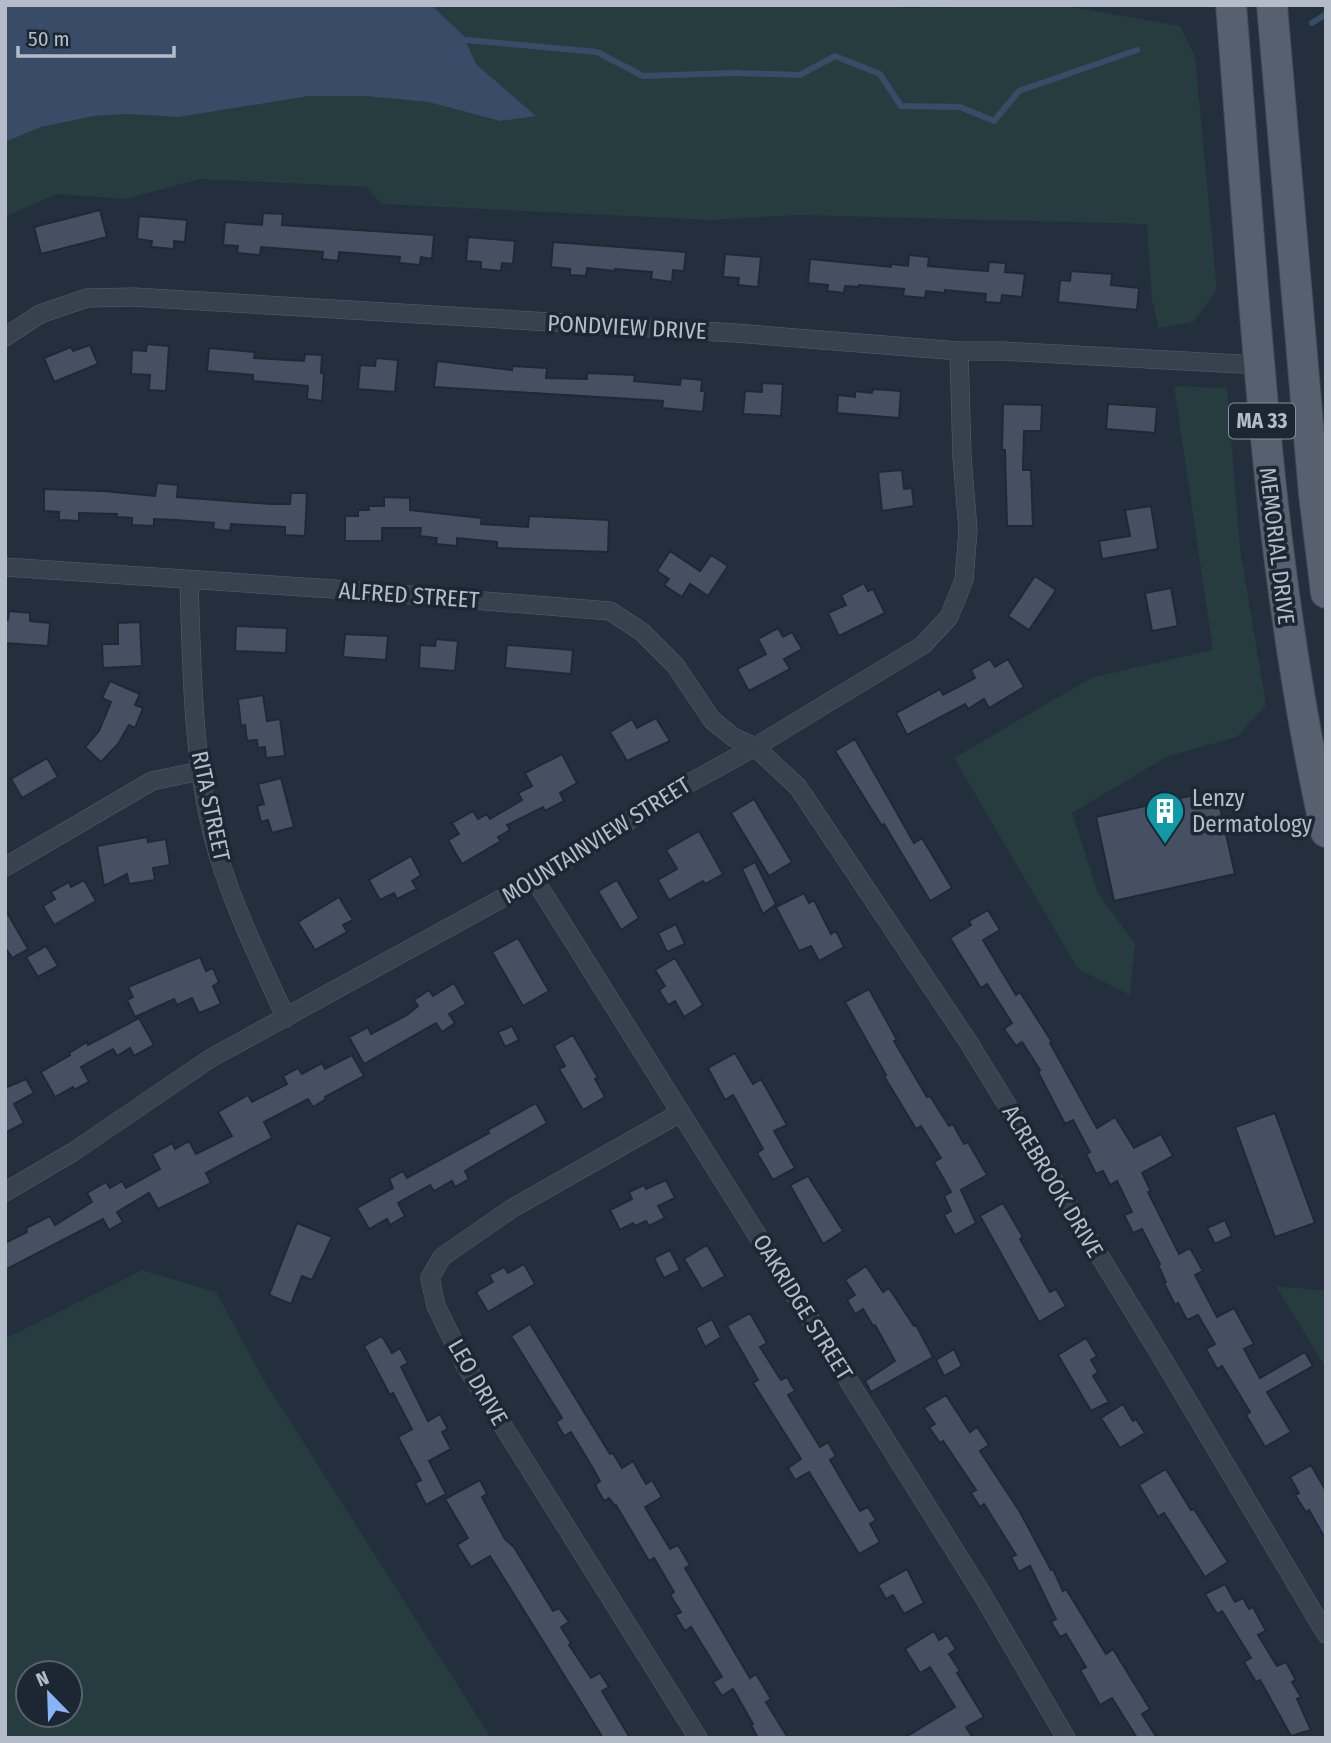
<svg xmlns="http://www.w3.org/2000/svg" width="1331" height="1743" viewBox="0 0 1331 1743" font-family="'Fira Sans Condensed',sans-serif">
<rect width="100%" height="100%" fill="#242f3e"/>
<path fill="#263c3f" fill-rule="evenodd" d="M431,5H889L901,8L1060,5L1180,26L1195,57L1217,290L1193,322L1159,328L1152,301L1147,224L799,215L711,220L382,204L366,187L200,179L126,199L56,194L5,217V142L41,127L94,116L126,114L179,117L309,96H365L428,102L500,121L535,115L476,64L463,35Z
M1174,386L1227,388L1240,549L1266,705L1237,737L1168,756L1072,813L1098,893L1135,944L1130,995L1078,969L954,758L1093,677L1213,650Z
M142,1270L216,1292L262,1377L491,1738H5V1339ZM70,1673V1715H28V1673Z
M1276,1286L1326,1291V1368Z"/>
<path fill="#394c67" d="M5,5H431L463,35L476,64L536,116L500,121L428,102L365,96H309L179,117L126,114L94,116L41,127L5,142Z"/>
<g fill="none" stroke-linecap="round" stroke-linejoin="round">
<path stroke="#394c67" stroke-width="6" d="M1312,23L1326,14
M456,39L597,52L643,76L735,73L800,75L835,56L880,74L901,106L960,107L994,121L1019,91L1137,50"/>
</g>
<path fill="#455162" stroke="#1f2835" stroke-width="2" d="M100,210L107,237L41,254L34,227Z
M263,213L283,214L282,225L434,235L432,259L421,257L420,265L399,263L400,257L339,252L338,261L322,259L323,252L261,247L260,255L237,253L238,246L223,245L225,222L262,225Z
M139,216L187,220L185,242L174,241V249L151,247L152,241L137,239Z
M468,237L515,241L513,264L502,263L501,271L481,269V262L466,261Z
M553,242L686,252L684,271L673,270L672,282L651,279L652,272L615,269V271L587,268L586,276L570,275V269L551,267Z
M725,254L761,257L758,287L738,285L739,278L723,277Z
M909,255L929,257L928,266L973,270L988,271L989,262L1006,263L1005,272L1025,274L1022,297L1002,295L1001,303L985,302L986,294L945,290V293L926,291L925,298L903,296L904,289L859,285V287L845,286L844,293L827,291L828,285L808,283L810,259L891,267V264L908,266Z
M1071,271L1112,274L1111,285L1139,288L1137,310L1058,302L1060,280L1070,281Z
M147,344L169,346L166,391L149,390L150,375L131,374L132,350L146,351Z
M90,345L98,364L54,382L44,358L71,347L73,351Z
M209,348L255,352L254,358L304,361L305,354L322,355L321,373L324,374L322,401L307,399L308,386L253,381V375L207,371Z
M376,358L398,360L395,392L358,389L360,365L375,366Z
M437,361L512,370V366L547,368L546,378L587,379V373L635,375L634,381L680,385L681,378L702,380L701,391H705L703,412L662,408L663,401L434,387Z
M762,383L783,384L781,416L743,414L745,391L762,392Z
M873,389L901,391L899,418L837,413L838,395L855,397V391L872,393Z
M1003,404L1042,405L1041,431H1024L1023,470H1031L1033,526H1007L1005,450H1002Z
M1108,404L1157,407L1155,433L1106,429Z
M902,470L904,489L912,488L914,506L882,511L878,472Z
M157,483L178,485L177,497L271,504H290L291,493H307L305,536L285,535V527L231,524L230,531L213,529L214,523L176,520L154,519V526L132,525V518L117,517V514L79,513V521L59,520V512L44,511V489L103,491L155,496Z
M384,497L410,498V510L482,518L481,524L528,527L529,516L609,520L608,552L497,548V542L457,538V546L436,544L437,538L420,536L421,528H382V541H345V516H358V510H369L368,506H384Z
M1151,506L1158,549L1102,559L1099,541L1130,536L1125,510Z
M670,551L700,571L711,555L728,566L708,596L690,584L682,597L664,585L669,579L657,571Z
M1035,576L1056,590L1029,630L1008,616Z
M864,583L868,591L873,589L885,613L839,636L828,613L846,605L841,595Z
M1171,588L1178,626L1152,631L1145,593Z
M9,611L30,613V621L50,623L48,646L5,643V620H8Z
M140,622L142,666L103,668L102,644H118V623Z
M236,626L287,628L286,653L235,651Z
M778,628L783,637L792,632L802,649L784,659L790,669L749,691L737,669L766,654L758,639Z
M345,634L388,636L386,660L343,657Z
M436,639L458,641L455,671L419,668L420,645L435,646Z
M507,645L573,650L571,674L505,668Z
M990,659L995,667L1008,659L1024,687L989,708L984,699L968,709L965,704L907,735L896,713L940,689L943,695L975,678L971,670Z
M110,681L140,694L135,705L143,708L135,728L129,725L118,744L101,762L85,747L99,731L111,702L102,698Z
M263,695L267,721L280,719L285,756L266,758L265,747L258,748L257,740L247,741L245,725L241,726L238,699Z
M656,718L670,741L627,761L610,732L632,719L637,728Z
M855,739L914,843L922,838L952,888L930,901L884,824L882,826L835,751Z
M562,754L577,783L560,793L564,801L545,811L543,807L507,825L510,830L498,837L501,841L462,864L448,840L459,834L452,823L473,811L478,819L487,814L490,819L522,800L518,793L532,786L525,773Z
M47,758L58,777L22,798L11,779Z
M281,778L294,827L272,833L268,820L261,822L257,806L264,804L258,784Z
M1216,790L1235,874L1114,901L1096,817Z
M754,799L792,862L769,876L731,813Z
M699,831L723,874L705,884L703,881L669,900L658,880L677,869L666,850Z
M147,837L148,842L166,839L170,865L153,868L155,880L129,884L127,874L104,886L97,846Z
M411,856L421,875L412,881L417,889L397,899L394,893L380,900L369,880Z
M755,862L776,904L763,914L742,869Z
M84,880L96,901L54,925L43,906L55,899L51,892L69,882L71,887Z
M617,880L639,918L621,930L598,891Z
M804,893L809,903L814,900L831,934L836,931L844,947L819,961L811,946L799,951L776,907Z
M339,897L353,920L343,925L347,932L315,950L298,922Z
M5,909L28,949L12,958L5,947Z
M988,910L1000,930L983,940L1016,995L1020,992L1052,1042L1050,1043L1097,1128L1115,1117L1134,1148L1161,1134L1173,1156L1142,1173L1151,1191L1148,1192L1179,1254L1190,1248L1203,1271L1195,1275L1217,1317L1234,1308L1254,1344L1244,1349L1260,1378L1305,1352L1313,1366L1267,1392L1291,1432L1265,1447L1246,1415L1250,1412L1222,1366L1217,1369L1206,1349L1215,1344L1198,1315L1187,1320L1178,1303L1175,1305L1164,1283L1166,1282L1158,1265L1160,1264L1142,1229L1133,1233L1124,1215L1132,1212L1117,1181L1110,1185L1103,1171L1096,1174L1086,1154L1090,1152L1073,1120L1065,1124L1038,1072L1040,1070L1022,1042L1016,1046L1004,1029L1012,1023L987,984L981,988L950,938L971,925L969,921Z
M676,924L685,944L667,952L658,933Z
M518,938L549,991L523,1006L492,952Z
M46,946L58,966L38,977L26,957Z
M200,957L206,971L213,968L219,982L213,986L221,1004L199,1013L192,998L177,1005L174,999L135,1017L127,1000L133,997L128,987Z
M675,958L703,1005L684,1017L675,1001L668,1005L659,990L665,986L655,970Z
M454,983L466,1004L449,1014L455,1023L442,1032L436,1023L364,1064L349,1037L368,1027L371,1034L407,1015L418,1006L414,1000L429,990L433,996Z
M869,989L897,1040L894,1041L927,1097L930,1096L949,1126L953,1124L964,1144L968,1142L987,1175L961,1190L976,1223L955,1235L944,1215L951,1211L944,1196L951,1192L934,1162L941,1158L921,1126L916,1129L884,1076L886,1075L845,1002Z
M139,1018L154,1045L134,1056L130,1048L117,1056L113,1049L81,1067L89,1082L74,1090L73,1087L55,1097L41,1072L70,1055L69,1053L87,1042L88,1045Z
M512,1026L519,1040L505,1047L498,1032Z
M573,1035L598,1078L595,1079L605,1097L583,1110L559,1069L565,1066L554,1046Z
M735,1053L753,1084L761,1079L787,1125L774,1131L795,1168L773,1180L757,1153L763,1149L733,1095L725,1100L708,1068Z
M352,1055L364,1076L325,1097L326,1099L313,1107L308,1099L264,1122L272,1138L206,1173L211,1183L158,1209L149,1193L117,1212L123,1222L109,1230L103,1219L5,1270V1243L27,1232L26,1228L50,1216L55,1225L92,1202L87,1193L106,1182L110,1188L122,1181L126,1188L160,1169L152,1154L172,1143L175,1149L189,1141L196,1154L232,1136L218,1112L248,1095L252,1102L287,1084L283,1076L298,1068L302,1074L322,1063L325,1069Z
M26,1079L34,1093L14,1104L24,1123L5,1133V1088Z
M536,1103L547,1123L465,1171L469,1179L455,1187L452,1181L434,1191L430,1185L398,1203L405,1216L390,1225L387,1219L369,1229L357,1208L393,1188L389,1179L403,1171L407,1178L489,1133L488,1130Z
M1275,1113L1315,1223L1275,1237L1235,1127Z
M808,1176L843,1231L823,1244L790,1185Z
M666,1180L675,1198L658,1206L665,1218L649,1226L646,1221L635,1226L633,1223L620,1230L610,1210L632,1199L629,1192L644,1185L646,1189Z
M1003,1203L1023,1237L1020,1239L1050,1292L1056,1289L1066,1306L1039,1322L980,1216Z
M1225,1220L1232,1236L1215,1244L1207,1228Z
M297,1223L332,1237L312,1280L302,1276L291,1304L269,1295Z
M707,1245L725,1276L702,1289L684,1259Z
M670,1250L680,1270L664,1278L654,1258Z
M524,1264L535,1284L488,1312L476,1292L493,1282L489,1275L504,1267L508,1273Z
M866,1266L883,1292L889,1288L914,1326L916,1325L933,1357L871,1392L865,1381L895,1361L875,1325L873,1326L863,1309L855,1314L847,1300L855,1295L845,1280Z
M750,1313L767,1343L760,1347L781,1380L787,1377L795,1391L788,1395L820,1447L828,1442L836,1456L830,1460L860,1511L868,1507L876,1520L870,1524L880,1542L859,1554L809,1472L795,1480L788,1468L801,1459L753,1383L758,1380L727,1326Z
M712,1319L721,1337L705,1347L696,1328Z
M530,1324L610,1454L613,1453L622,1468L633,1461L646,1484L652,1480L662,1497L645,1507L670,1549L678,1545L690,1565L685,1568L750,1678L756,1674L771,1699L766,1702L788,1738H758L751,1725L753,1724L733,1689L722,1696L713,1682L722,1677L691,1627L685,1631L675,1615L681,1612L670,1595L674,1592L654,1558L649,1561L616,1505L615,1506L609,1498L604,1501L595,1485L600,1481L591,1465L571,1432L564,1436L556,1422L562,1418L511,1336Z
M382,1336L392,1353L400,1348L408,1363L401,1367L428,1421L440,1414L448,1429L442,1432L451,1449L429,1461L446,1494L426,1505L415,1483L421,1480L398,1437L412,1429L393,1393L390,1395L364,1346Z
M1086,1338L1097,1356L1091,1360L1098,1372L1093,1376L1109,1402L1091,1411L1058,1355Z
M954,1349L962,1366L944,1376L936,1360Z
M946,1395L970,1432L977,1427L989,1445L980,1451L1020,1512L1051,1570L1053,1569L1063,1591L1066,1589L1106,1654L1113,1649L1150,1709L1142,1714L1157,1738H1137L1112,1698L1100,1705L1080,1670L1086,1667L1066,1634L1060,1637L1051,1622L1056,1619L1030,1566L1019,1572L1011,1557L1016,1555L984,1504L980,1507L971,1493L976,1490L943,1441L940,1443L929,1427L935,1424L924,1408Z
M1123,1404L1133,1421L1136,1419L1145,1433L1120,1448L1101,1418Z
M1311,1465L1326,1491V1540L1309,1510L1306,1512L1295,1495L1299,1493L1290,1477Z
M1166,1469L1191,1510L1194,1509L1228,1562L1205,1577L1164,1513L1158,1517L1139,1485Z
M480,1480L487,1494L482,1497L505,1539L514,1547L553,1611L559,1608L569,1622L561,1627L571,1643L569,1645L591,1678L600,1673L609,1687L602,1691L630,1738H603L490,1556L471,1567L457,1545L468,1538L445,1499Z
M907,1569L924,1603L904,1614L893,1595L886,1599L878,1585Z
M1225,1584L1235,1602L1243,1598L1249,1609L1253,1607L1266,1631L1258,1635L1277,1666L1286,1662L1296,1680L1292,1682L1301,1697L1297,1699L1311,1730L1291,1736L1260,1680L1256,1682L1244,1662L1251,1658L1222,1611L1217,1614L1205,1594Z
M934,1631L939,1640L947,1635L956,1649L949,1654L960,1671L957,1673L984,1717L966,1727L973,1738H904L955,1707L930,1667L920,1673L905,1649Z"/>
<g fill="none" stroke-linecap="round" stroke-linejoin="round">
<g stroke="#565f6c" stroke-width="19">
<path id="street" d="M5,337L40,314L87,298L134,297L735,333L959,351H1002L1258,365
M5,567L348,590L610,611L642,632L675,665L712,720L733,737L755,747L798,787L969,1043L1161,1356L1326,1634
M189,581C192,671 192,764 217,851C234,908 261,963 286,1018
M5,867L152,781L200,771
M535,880L982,1594L1066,1738
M680,1113L511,1209L442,1257L430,1278L436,1306L465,1365L698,1738
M5,1192L73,1152L211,1058L530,883L684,786L755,747L923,645L949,617L964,580L968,530L962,457L959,351"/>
</g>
<g stroke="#414a57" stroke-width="32">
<path id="primary" d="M1231,5C1254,283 1265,560 1326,832
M1272,5L1314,494L1326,593"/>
</g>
<use href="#street" stroke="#38414e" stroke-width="18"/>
<use href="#primary" stroke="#56606e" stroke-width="30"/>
</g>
<defs>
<g id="building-pin" transform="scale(2.0125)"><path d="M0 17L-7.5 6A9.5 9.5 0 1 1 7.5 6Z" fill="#0f9aa8" stroke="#1d2633"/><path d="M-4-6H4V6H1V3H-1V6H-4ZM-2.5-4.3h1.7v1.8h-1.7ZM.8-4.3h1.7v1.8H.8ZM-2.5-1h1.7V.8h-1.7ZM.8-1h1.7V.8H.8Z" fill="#fff"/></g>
</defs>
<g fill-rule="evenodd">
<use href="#building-pin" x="1165" y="811"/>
</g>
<g text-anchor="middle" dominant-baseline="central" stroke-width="7" stroke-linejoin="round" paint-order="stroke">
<rect fill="#1d2633" stroke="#878f9c" stroke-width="2" x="1229" y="403.5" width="66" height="35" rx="5"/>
<g font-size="21" font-weight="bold" fill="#b4bcc9">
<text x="1262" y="421">MA 33</text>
</g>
<g font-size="23" fill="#b4bcc9" stroke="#1d2633">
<text transform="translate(627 327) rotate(3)">PONDVIEW DRIVE</text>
<text transform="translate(1277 546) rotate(83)">MEMORIAL DRIVE</text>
<text transform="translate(409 595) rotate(4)">ALFRED STREET</text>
<text transform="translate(211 806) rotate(78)">RITA STREET</text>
<text transform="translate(596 840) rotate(-32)">MOUNTAINVIEW STREET</text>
<text transform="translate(1053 1181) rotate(59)">ACREBROOK DRIVE</text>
<text transform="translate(803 1307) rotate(58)">OAKRIDGE STREET</text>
<text transform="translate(478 1382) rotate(60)">LEO DRIVE</text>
</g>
<g font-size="23" fill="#b4bcc9" stroke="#1d2633" text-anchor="start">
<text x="1192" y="798">Lenzy<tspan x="1192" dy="26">Dermatology</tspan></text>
</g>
</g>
<rect width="1331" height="1743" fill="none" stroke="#b4bcc9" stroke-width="14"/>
<g transform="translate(49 1694) rotate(337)"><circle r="33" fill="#1d2633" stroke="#59626f" stroke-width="2"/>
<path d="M0-5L12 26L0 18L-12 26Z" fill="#8ab4f8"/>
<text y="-10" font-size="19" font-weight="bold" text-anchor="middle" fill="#b4bcc9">N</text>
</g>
<path d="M18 46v10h156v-10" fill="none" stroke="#b4bcc9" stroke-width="3.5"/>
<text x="28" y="46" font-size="21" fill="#b4bcc9" stroke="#1d2633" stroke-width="5" paint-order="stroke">50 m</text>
</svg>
